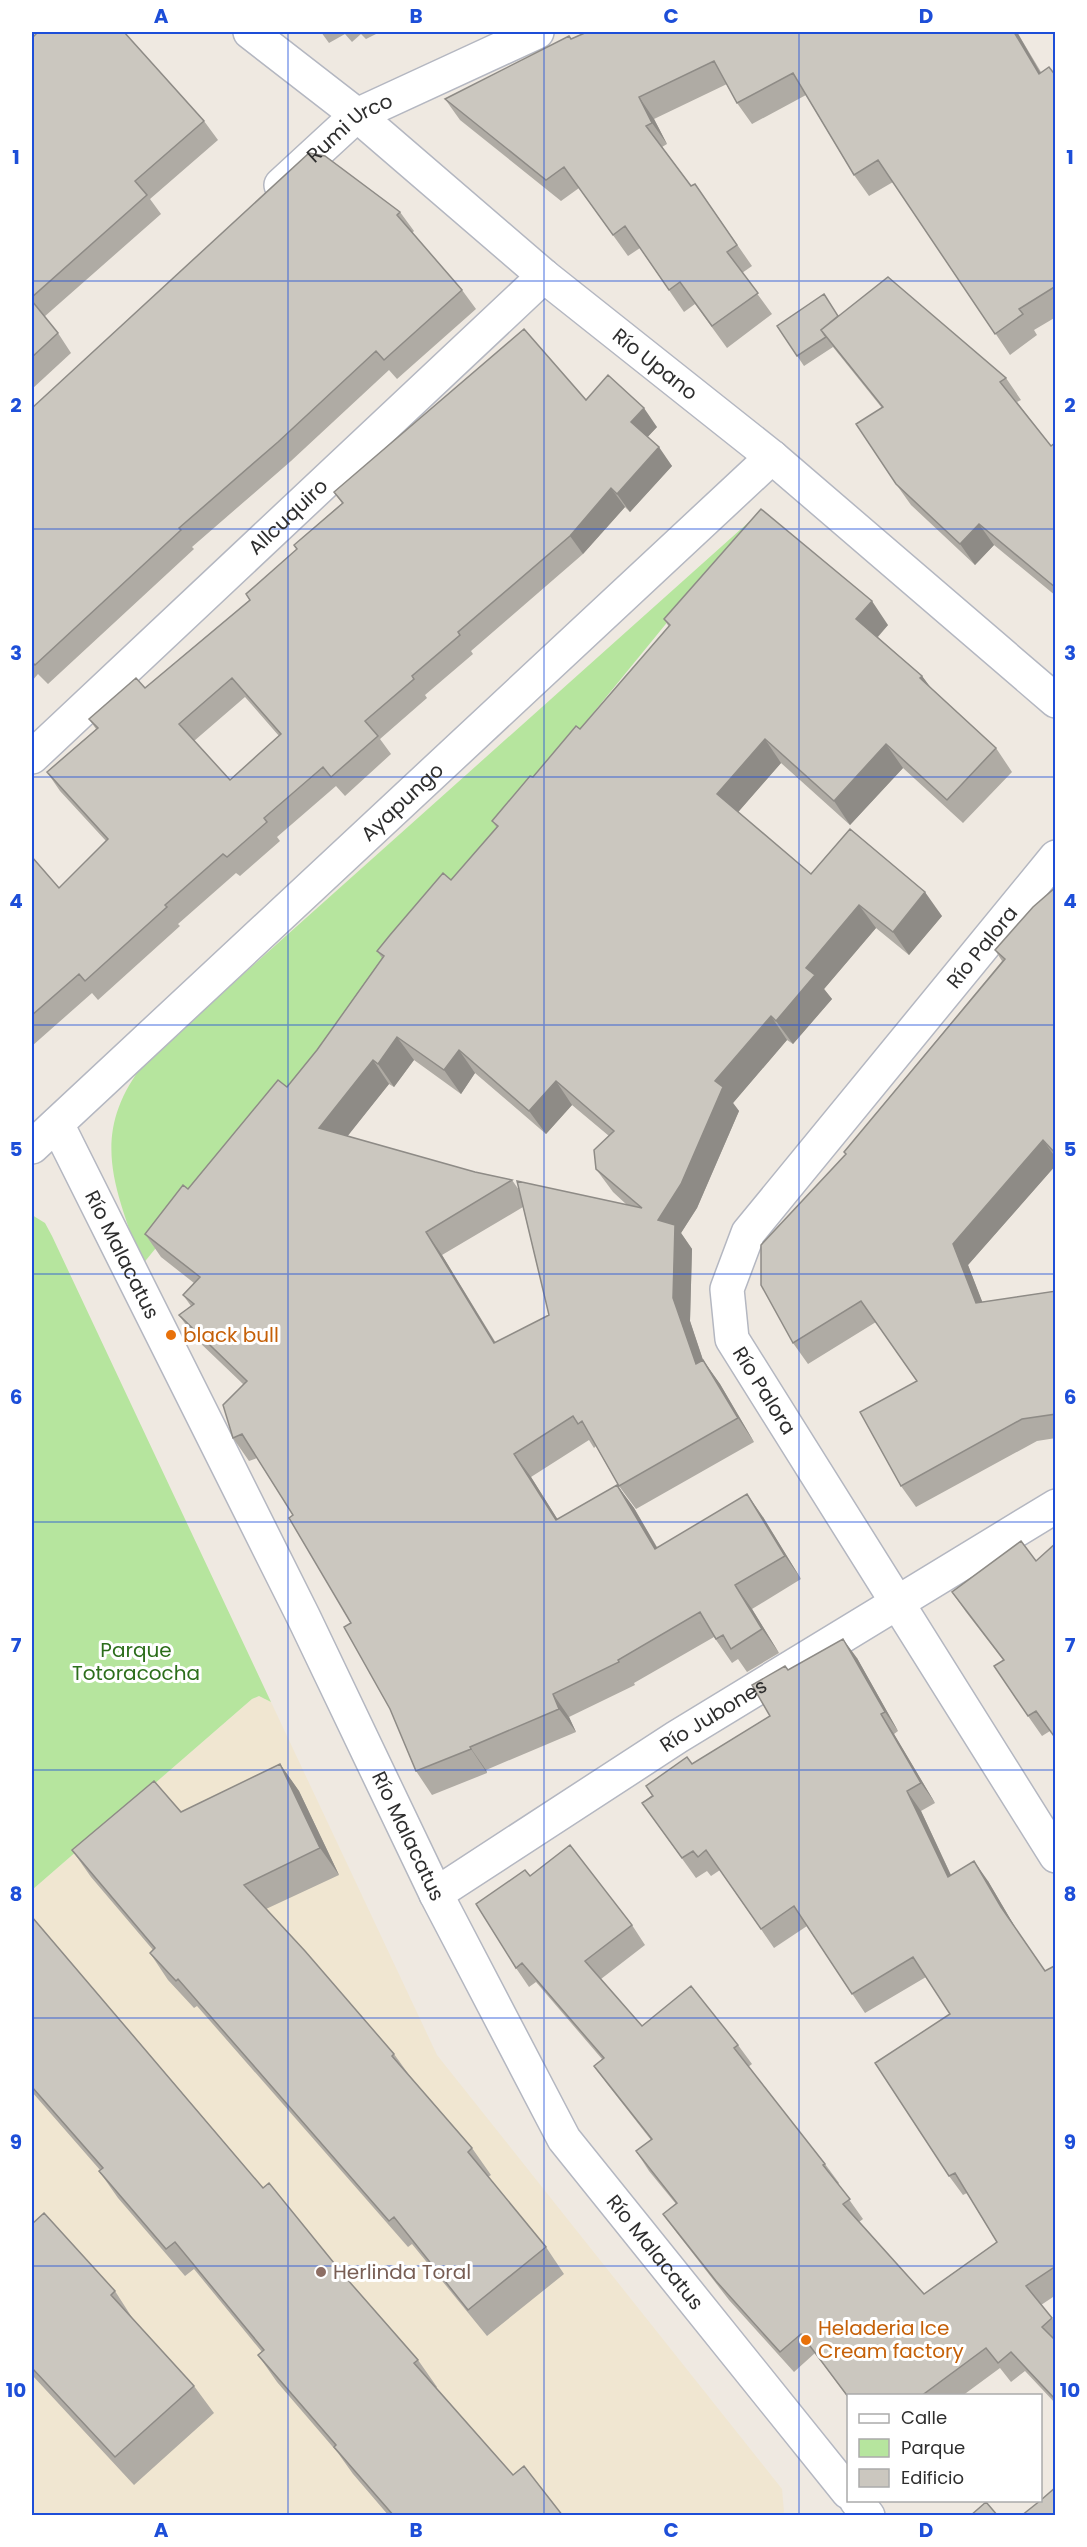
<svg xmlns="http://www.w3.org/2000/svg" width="1087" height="2547" viewBox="0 0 1087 2547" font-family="Poppins,sans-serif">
<rect width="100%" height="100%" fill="#efe9e1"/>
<path fill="#f0e6d1" d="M259,1696L271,1702L437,2055L782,2489L784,2512L781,2515H32V1890L252,1699Z"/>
<path fill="#b6e59e" d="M750,521L142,1265C115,1187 88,1135 145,1062Z
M32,1215L45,1223L52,1236L271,1702L259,1696L252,1699L32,1890Z"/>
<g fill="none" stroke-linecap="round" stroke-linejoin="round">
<g stroke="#b4b7c1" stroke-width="36">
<g id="minor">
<path id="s1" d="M250,32L357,115L544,276L772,457L1056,701"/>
<path id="s2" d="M281,185L357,115L537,32"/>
<path id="s3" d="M32,757L544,276"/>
<path id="s4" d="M1056,857L748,1233L727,1289L732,1339L1056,1856"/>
<path id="s5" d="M57,1124L304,1618L436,1894L564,2139L848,2492"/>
<path id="s6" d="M32,1147L772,457"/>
<path id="s7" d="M436,1894L677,1737L1056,1506"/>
<path d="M856,2500L868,2516"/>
</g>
</g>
<use href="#minor" stroke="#fff" stroke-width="33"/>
</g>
<path fill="#afaba4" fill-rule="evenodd" d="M321,32H380L366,39L361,34L352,42L345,34L329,43Z
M587,32H1017L1041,72L1056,76V317L1034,330L1037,335L1010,355L893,182L869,196L854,175L806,95L752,124L737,103L727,84L654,119L667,144L662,147L691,186L695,184L752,266L742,273L772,314L727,348L695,304L684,312L640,248L628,256L579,188L561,201L460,120L445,99Z
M32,38L204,121L218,140L150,199L161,214L44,317L58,333L71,353L32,389Z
M400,212L414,231L412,233L462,290L476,309L397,379L389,370L291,461L192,547L194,549L48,684L38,674L32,681V408Z
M839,316L1006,378L1021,400L1017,402L1051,446L1056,442V596L994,545L975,565L911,505L896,484L882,408L833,347L804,366L777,326Z
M586,400L657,427L647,437L672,466L630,512L625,507L583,554L471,651L473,654L425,695L427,698L380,739L391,754L345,796L336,786L277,837L280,841L240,876L236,873L178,924L180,926L98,1000L92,993L32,1046V857L59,888L106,841L60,791L47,772L96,729L89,719L145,688L250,600L246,594L297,549L294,545L342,503L334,492ZM245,697L279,736L230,780L194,741Z
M664,619L888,625L878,637L922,676L931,688L996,748L1012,772L963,823L903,768L850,825L781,763L738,812L811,874L942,916L909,955L876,928L824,989L832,999L793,1044L787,1040L733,1103L739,1111L697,1208L681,1233L692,1249L690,1321L703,1360L720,1384L754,1442L636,1509L619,1486L596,1446L594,1448L589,1440L531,1477L558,1520L617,1485L634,1508L657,1547L763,1517L801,1579L752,1609L779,1653L747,1672L738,1659L732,1663L714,1637L634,1683L635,1685L569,1717L576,1732L486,1770L487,1773L432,1795L416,1771L390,1709L351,1623L293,1515L257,1458L249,1461L233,1438L243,1384L196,1339L179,1315L191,1306L183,1295L194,1283L161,1257L145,1234L287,1087L317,1050L382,958L377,951L451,880L497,828L492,821L533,777L580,729L669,627ZM414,1060L461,1094L475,1073L546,1134L572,1105L609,1136L596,1169L613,1192L627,1205L519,1190L512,1180L475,1172L347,1136L389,1084L394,1087ZM523,1207L549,1315L496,1343L442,1255Z
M1056,887V1165L968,1265L982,1302L1056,1291V1438L1037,1441L916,1507L901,1486L917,1381L876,1322L808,1364L793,1343L846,1155L844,1152L1002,961L995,950Z
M1021,1541L1050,1731L1042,1736L1028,1716L1003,1660L966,1612L952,1592Z
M857,1658L898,1731L894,1734L935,1803L921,1811L951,1875L988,1881L1015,1927L1045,1971L1056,1965V2295L1041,2305L1056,2323V2404L1025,2371L1011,2382L1000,2368L962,2396H849V2399L815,2353L794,2372L729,2300L677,2233L663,2214L676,2204L649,2171L636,2151L651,2140L608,2085L594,2066L602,2059L536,1982L529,1987L516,1968L530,1876L632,1925L645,1945L601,1979L642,2026L738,2045L752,2064L748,2067L825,2164L839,2183L838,2184L863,2219L859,2222L924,2294L997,2242L967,2193L963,2195L949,2176L950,2014L926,1977L865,2013L807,1926L774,1948L720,1870L711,1876L707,1871L696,1878L642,1803L692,1764L770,1716L788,1670Z
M280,1764L299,1791L339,1875L266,1909L394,2054L412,2079L472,2148L491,2175L488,2177L546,2247L564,2274L487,2336L412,2244L408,2247L197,2006L194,2008L168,1980L150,1953L153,1950L91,1877L72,1850L181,1812Z
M32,1917L263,2188L347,2279L418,2360L437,2387L436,2388L513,2475L563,2516H389L353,2474L338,2453L277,2382L258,2355L262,2352L194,2269L185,2276L118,2198L99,2171L100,2170L32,2092Z
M32,2224L115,2291L133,2319L194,2386L214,2413L134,2485L32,2375Z"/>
<path fill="#8e8b86" d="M1014,32H1017L1053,95L1039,74Z
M639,97L654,119L667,144L652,123Z
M644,408L657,427L644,441L631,422Z
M659,447L672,466L630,512L617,494Z
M611,488L625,507L583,554L570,536Z
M979,524L994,545L975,565L960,544Z
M872,601L888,625L873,642L856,619Z
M922,676L939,699L920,678Z
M765,739L781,763L733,818L717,794Z
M886,744L903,768L850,825L834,801Z
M925,892L942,916L909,955L893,932Z
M859,905L876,928L824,989L832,999L793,1044L776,1021L806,968Z
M771,1016L787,1040L733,1103L739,1111L697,1208L681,1233L692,1249L690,1321L703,1360L720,1384L754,1442L738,1418L696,1364L673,1298L658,1220L715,1081Z
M397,1037L414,1060L394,1087L378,1064Z
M459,1050L475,1073L461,1094L444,1070Z
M373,1060L389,1084L335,1152L319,1128Z
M556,1081L572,1105L546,1134L529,1111Z
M1043,1140L1056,1158V1165L968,1265L991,1324L976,1303L953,1244Z
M426,1232L442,1255L510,1367L494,1343Z
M514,1454L531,1477L573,1544L556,1520Z
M617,1485L634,1508L671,1572L655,1549Z
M747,1494L763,1517L801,1579L785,1556Z
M735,1585L752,1609L779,1653L762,1629Z
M843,1639L857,1658L898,1731L885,1712Z
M553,1694L569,1717L576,1732L559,1709Z
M881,1714L894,1734L935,1803L921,1783Z
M470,1747L486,1770L487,1773L471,1749Z
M280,1764L299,1791L339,1875L320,1848Z
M907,1791L921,1811L961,1897L948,1877Z
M974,1861L988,1881L1015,1927L1001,1907Z"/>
<path fill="#cbc7bf" stroke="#8e8b86" stroke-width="1.5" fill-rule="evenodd" d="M38,32H124L204,121L135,181L147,195L32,297V38Z
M587,32H1014L1039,74L1049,67L1056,76V286L1019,309L1023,314L995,334L878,160L854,175L793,73L737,103L714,61L639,97L652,123L646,126L691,186L695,184L737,245L727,252L758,293L712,326L680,282L669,290L625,226L613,235L564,167L546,180L445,99L569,36L571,39Z
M309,153L325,156L400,212L397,215L462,290L384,360L376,351L278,442L179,528L181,530L35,665L32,662V408Z
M888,277L1006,378L1000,382L1051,446L1056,442V588L979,524L960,544L896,484L856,424L883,407L821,330Z
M824,294L838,316L821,330L826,337L797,356L777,326Z
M32,301L58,333L32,357Z
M524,329L586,400L608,375L644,408L631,422L659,447L617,494L611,488L570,536L458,632L460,635L412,676L414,679L365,721L378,736L331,777L323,767L264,818L267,822L227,857L223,854L165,905L167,907L85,981L79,974L32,1015V857L59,888L108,839L47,772L98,728L89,719L136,678L145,688L250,600L246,594L297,549L294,545L343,503L334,492ZM232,678L281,734L230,780L179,724Z
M761,509L872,601L856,619L922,676L920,678L996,748L947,800L886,744L834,801L765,739L717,794L811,874L850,829L925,892L893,932L859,905L806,968L815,975L776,1021L771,1016L715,1081L723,1087L681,1184L658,1220L675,1225L673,1298L696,1364L703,1360L738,1418L619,1486L582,1421L578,1424L573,1416L514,1454L556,1520L617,1485L655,1549L747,1494L785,1556L735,1585L762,1629L731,1649L723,1635L716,1639L700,1612L618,1660L619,1662L553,1694L559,1709L470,1747L471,1749L416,1771L390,1709L344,1627L351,1623L289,1518L293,1515L242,1434L233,1438L223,1405L247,1381L179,1315L194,1304L183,1295L200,1277L145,1234L183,1185L188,1189L278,1080L287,1087L317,1050L384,956L377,951L390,935L443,873L451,880L498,826L492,821L530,776L533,777L576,726L580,729L670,625L664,619ZM397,1037L444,1070L459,1050L529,1111L556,1081L614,1131L594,1150L596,1169L642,1208L517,1181L549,1315L494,1343L426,1232L512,1180L475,1172L319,1128L373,1060L378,1064Z
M1056,887V1154L1043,1140L953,1244L976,1303L1056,1291V1414L1022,1419L901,1486L860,1412L917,1381L861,1301L793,1343L761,1285V1245L846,1154L844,1152L1005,959L995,950L1033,907Z
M1021,1541L1036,1561L1056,1543V1739L1036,1711L1028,1716L994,1666L1004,1660L952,1592Z
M843,1639L885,1712L881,1714L921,1783L907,1791L948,1877L974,1861L1001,1907L1045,1971L1056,1965V2266L1026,2286L1052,2318L1042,2327L1056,2341V2400L1011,2352L998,2363L986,2348L921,2396H849V2398L801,2334L780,2352L716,2281L663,2214L677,2203L636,2151L652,2139L594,2066L604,2058L522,1963L516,1968L476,1904L525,1870L530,1876L570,1845L632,1925L585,1961L642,2026L691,1986L738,2045L734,2048L825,2164L823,2165L850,2199L843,2204L924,2294L997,2242L955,2173L949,2176L875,2063L950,2014L913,1957L852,1994L794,1906L761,1929L706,1850L698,1857L693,1851L682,1858L642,1803L653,1796L646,1786L687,1757L692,1764L770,1716L752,1685L785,1666L788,1670Z
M280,1764L320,1848L244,1885L305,1951L394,2054L392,2056L472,2148L468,2152L546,2247L468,2310L394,2217L389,2221L178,1979L176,1981L150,1953L155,1948L72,1850L154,1781L181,1812Z
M32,1917L263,2188L269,2183L347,2279L418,2360L414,2363L513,2475L524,2466L563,2516H394L334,2447L336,2445L258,2355L264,2350L175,2242L166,2249L99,2171L103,2168L32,2087Z
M44,2213L115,2291L111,2295L194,2386L115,2457L32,2368V2224Z
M1056,2487V2516H1021L1041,2500Z
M986,2502L998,2516H970Z"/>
<path fill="none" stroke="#1d4ed8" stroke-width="1.5" stroke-opacity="0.55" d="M288,32V2516M544,32V2516M799,32V2516M32,281H1056M32,529H1056M32,777H1056M32,1025H1056M32,1274H1056M32,1522H1056M32,1770H1056M32,2018H1056M32,2266H1056"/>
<g fill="#e8710a" stroke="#fff" stroke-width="2">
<circle cx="171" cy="1335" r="6"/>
<circle cx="806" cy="2340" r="6"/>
</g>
<circle fill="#8d6e63" stroke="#fff" stroke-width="2" cx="321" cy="2272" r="6"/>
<g text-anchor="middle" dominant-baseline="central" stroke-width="6" stroke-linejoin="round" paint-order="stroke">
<g font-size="20" fill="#2e2e2e" stroke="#fff">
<text stroke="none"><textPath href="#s2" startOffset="90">Rumi Urco</textPath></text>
<text stroke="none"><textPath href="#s1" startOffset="524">Río Upano</textPath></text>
<text stroke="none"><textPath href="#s3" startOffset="351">Allcuquiro</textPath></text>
<text stroke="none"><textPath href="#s6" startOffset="506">Ayapungo</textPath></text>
<text transform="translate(982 947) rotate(-51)">Río Palora</text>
<text stroke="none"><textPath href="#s5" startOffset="146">Río Malacatus</textPath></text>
<text stroke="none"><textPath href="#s4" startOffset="657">Río Palora</textPath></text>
<text stroke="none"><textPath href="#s7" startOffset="330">Río Jubones</textPath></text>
<text stroke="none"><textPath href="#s5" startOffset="794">Río Malacatus</textPath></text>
<text stroke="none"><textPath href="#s5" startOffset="1280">Río Malacatus</textPath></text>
</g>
<g font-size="20" fill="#c56008" stroke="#fff" text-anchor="start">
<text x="183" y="1335">black bull</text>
<text x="818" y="2328">Heladeria Ice<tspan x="818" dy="23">Cream factory</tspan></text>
</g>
<g font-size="20" fill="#2c6e1b" stroke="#fff">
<text x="136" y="1650">Parque<tspan x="136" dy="23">Totoracocha</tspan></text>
</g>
<g font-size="20" fill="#785e54" stroke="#fff" text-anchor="start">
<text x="333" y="2272">Herlinda Toral</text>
</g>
</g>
<rect width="1087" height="2547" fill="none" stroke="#ffffff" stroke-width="66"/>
<rect x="847" y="2394" width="195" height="108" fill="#ffffff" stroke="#ababab" stroke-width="1.5"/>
<rect x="859" y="2414" width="30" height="9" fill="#ffffff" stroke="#ababab" stroke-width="1.5"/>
<text x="901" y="2424" font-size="18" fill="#2e2e2e">Calle</text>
<rect x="859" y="2439" width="30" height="18" fill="#b6e59e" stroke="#ababab" stroke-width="1.5"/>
<text x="901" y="2454" font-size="18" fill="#2e2e2e">Parque</text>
<rect x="859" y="2469" width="30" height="18" fill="#cbc7bf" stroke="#ababab" stroke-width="1.5"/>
<text x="901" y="2484" font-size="18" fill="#2e2e2e">Edificio</text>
<rect x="33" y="33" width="1021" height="2481" fill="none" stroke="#1d4ed8" stroke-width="2"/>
<g font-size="20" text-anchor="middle" font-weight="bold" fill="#1d4ed8">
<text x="161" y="23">A</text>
<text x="416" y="23">B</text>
<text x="671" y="23">C</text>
<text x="926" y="23">D</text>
<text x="16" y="164">1</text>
<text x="1070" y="164">1</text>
<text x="16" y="412">2</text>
<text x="1070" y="412">2</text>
<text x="16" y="660">3</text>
<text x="1070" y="660">3</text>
<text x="16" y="908">4</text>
<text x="1070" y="908">4</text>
<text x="16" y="1156">5</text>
<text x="1070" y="1156">5</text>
<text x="16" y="1404">6</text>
<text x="1070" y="1404">6</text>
<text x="16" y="1652">7</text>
<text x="1070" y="1652">7</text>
<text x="16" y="1901">8</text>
<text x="1070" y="1901">8</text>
<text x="16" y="2149">9</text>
<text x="1070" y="2149">9</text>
<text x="16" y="2397">10</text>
<text x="1070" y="2397">10</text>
<text x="161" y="2537">A</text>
<text x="416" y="2537">B</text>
<text x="671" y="2537">C</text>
<text x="926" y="2537">D</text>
</g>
</svg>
